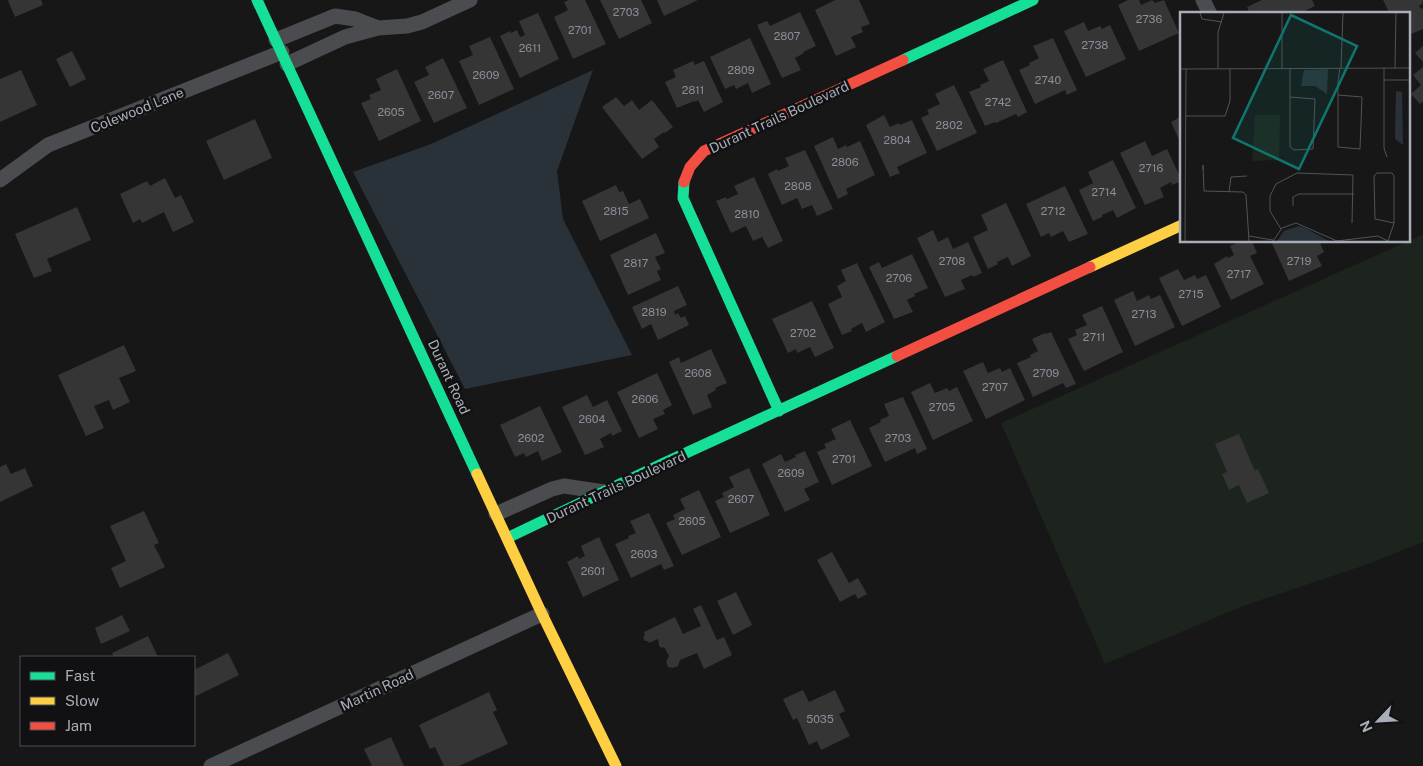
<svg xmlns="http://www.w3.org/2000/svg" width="1423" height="766" viewBox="0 0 1423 766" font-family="'Public Sans',sans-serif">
<rect width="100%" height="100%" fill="#171717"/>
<path fill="#1d241e" d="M1422,235L1423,237V542L1365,565L1243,606L1105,664L1001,423Z"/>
<path fill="#2a3239" d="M593,70L557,171L563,219L632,355L465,389L353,172L431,144Z"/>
<path fill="#353536" d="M9,0H41L43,5L15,17L8,1Z
M569,0H585L606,44L573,59L554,17L568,10L564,2Z
M600,0H641L652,23L619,39Z
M657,0H698L664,16Z
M835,0H859L870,24L861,27L863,32L851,37L856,47L836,56L815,10Z
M1128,0H1139L1141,5L1152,0L1155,3L1164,0L1179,33L1139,51L1118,5Z
M1262,0H1312L1315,6L1298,14H1250L1247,7Z
M1383,0H1423L1422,4L1419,6L1421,9L1423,8V29L1409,35V14H1390Z
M800,12L816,46L803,52L804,53L795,58L801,70L782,78L757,25L767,21L770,26Z
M538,13L559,59L520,78L500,36L510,31L511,33L517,30L520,37L525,35L519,21Z
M1084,22L1088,31L1100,26L1102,29L1110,25L1126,59L1086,77L1064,31Z
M490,37L514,89L479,105L459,61L473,55L469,46Z
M750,38L771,84L752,93L748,83L736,89L734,85L725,89L710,57Z
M1053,38L1077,90L1067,95L1065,90L1035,104L1019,70L1030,65L1029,63L1039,58L1033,46Z
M1423,46V62L1415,53Z
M72,51L86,79L70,87L56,59Z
M443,58L467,108L434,123L414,82L429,75L425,67Z
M1003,60L1027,112L1018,117L1016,114L996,123L995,122L985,126L969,92L981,87L980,85L989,81L983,69Z
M693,61L695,65L704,61L723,102L704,112L698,100L695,102L694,101L677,108L665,82L676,77L673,70Z
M1423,67V101L1420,104L1411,94L1421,85L1413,75Z
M397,69L421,121L379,141L361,103L371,99L369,95L381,90L376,79Z
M21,70L37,105L0,122V79Z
M954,85L977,133L937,151L921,118L929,114L927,110L940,104L935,94Z
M616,97L624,106L632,100L639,110L652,100L673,127L665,133L664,132L654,139L659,147L642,159L602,107Z
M884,115L890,127L899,123L900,125L912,120L927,153L897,167L900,173L890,177L866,125Z
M1182,116V146L1171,122Z
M255,119L272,158L224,180L206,141Z
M833,137L838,149L846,145L847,147L860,141L875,175L846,189L848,194L838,199L814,146Z
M1145,141L1152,156L1167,149L1182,181L1172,185L1171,182L1160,188L1164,197L1145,205L1120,153Z
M805,150L833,209L817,216L812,205L802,209L797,198L782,205L768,174L777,169L778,171L789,166L785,158Z
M1113,160L1136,208L1117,218L1113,210L1102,215V217L1093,221L1079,190L1093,183L1088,172Z
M754,177L783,241L768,248L762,237L753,241L746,226L731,233L716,201L726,197L727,199L738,194L734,186Z
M165,178L175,198L181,195L194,222L173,232L164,212L142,223L140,219L133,223L120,194L147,181L150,186Z
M616,185L619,192L623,191L629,204L640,199L649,218L600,241L582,201Z
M1065,186L1088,234L1069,242L1063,231L1051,237L1049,233L1041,237L1026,204Z
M1006,203L1031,256L1012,266L1008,257L997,262L998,264L988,269L973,237L988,230L981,215Z
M77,207L91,240L47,259L52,271L34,278L15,234Z
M933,230L938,242L948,237L953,249L968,242L982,273L973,277L972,275L961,280L965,289L945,297L917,238Z
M656,233L665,253L655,257L661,269L657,271L661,280L628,295L610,255Z
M1241,241H1252L1257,253L1250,256L1264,284L1231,300L1214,264L1227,256L1228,258L1234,255L1230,246Z
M1271,241H1319L1324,252L1317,256L1322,266L1289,281Z
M912,254L928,288L914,294L915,296L907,300L913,312L894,319L869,267L879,262L882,268Z
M857,263L885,322L866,332L862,323L851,329L852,331L842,335L828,304L842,297L837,286L846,281L841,270Z
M1178,269L1184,280L1195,275L1197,279L1206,275L1221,307L1182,326L1159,278Z
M678,286L687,305L674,311L675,315L678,313L681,318L685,316L689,325L658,340L651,324L642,329L632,307Z
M1133,291L1137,301L1149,295L1151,299L1160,295L1175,327L1135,346L1114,300Z
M812,301L834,348L815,357L810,347L797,353L796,349L788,353L772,319Z
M1102,306L1123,352L1084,371L1068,339L1077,335L1075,330L1087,325L1082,315Z
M1051,332L1076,384L1066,388L1063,383L1033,397L1017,363L1031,357L1030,355L1038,351L1032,339L1045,333V334Z
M124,345L136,371L119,378L130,402L113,410L109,400L94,406L104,428L86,436L58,375Z
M711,349L727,383L715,388L716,390L707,395L712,407L693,415L669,362L679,357L681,363Z
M983,362L988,373L1000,368L1002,372L1010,368L1025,400L986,419L963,371Z
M657,373L672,405L663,410L665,414L653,419L658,429L639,438L617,392Z
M930,383L935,393L947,388L949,391L957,387L973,421L933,440L911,392Z
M587,395L593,407L607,400L622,431L612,436L611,433L600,439L604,447L585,455L562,407Z
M903,397L927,449L917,454L915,448L885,462L869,428L881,422L880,420L889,416L884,404Z
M540,406L562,452L542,461L538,451L526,457L524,453L515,457L500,425Z
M850,420L872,466L832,485L817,452L826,448L824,444L836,439L831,429Z
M1239,434L1255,471L1258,469L1269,493L1247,503L1239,485L1229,490L1222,474L1227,472L1215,444Z
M805,451L819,482L804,489L810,500L785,512L762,464L781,454L785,462L796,457L795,455Z
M6,464L11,474L25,468L33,486L0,502V467Z
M749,468L770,515L730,533L715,501L724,497L722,493L734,487L729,477Z
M699,490L721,537L682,555L666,523L675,519L673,515L685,509L680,499Z
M144,511L159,543L154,545L165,567L120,588L111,568L126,561L110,526Z
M649,513L674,566L664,570L661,564L631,578L615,544L629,538L628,536L636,533L630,521Z
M599,537L619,580L583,597L567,562L578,556L579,559L585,556L581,546Z
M832,552L849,583L858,578L867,594L858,599L855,594L840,602L817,560Z
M736,592L752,625L733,635L717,601Z
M701,605L717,640L724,637L732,655L704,669L697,653L680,660L678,666L673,668L668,667L666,661L669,656L664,647L662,648L659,646L658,639L649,643L648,641H645L643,637L645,635L644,632L675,617L683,634L701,626L693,609Z
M122,615L130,631L101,644L95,628Z
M148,636L158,657H114L112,653Z
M228,653L239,675L196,696L194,692V670Z
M803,690L809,702L835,690L845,711L839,714L850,736L821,750L817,741L809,745L797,718L793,720L783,699Z
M489,692L497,710L493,712L508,744L459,766H444L435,747L430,749L419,725Z
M391,737L404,766H372L364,749Z"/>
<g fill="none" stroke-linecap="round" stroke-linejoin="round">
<path stroke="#4b4c50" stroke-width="15" d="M1203,0L1210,14
M276,40L335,16L355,19L378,28
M287,64L345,37L378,28L407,26L422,22L470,0
M0,180L48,145L282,52
M496,514L552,489L564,486L604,492
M211,766L542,614"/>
<path stroke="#16e098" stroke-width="11" d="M257,0L477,474
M903,60L1033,0
M684,182L683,198L779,411
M507,538L662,464L897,356"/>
<path stroke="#ffcf43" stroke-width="11" d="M1090,267L1182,225
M477,474L542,614L616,766"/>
<path stroke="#f24e42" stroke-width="11" d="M684,182L690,167L704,151L903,60
M897,356L1090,267"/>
</g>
<g text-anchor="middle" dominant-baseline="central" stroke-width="5" stroke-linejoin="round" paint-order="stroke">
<g font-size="11" fill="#8b8f98">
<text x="626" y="12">2703</text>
<text x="1149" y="19">2736</text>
<text x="580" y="30">2701</text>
<text x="787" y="36">2807</text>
<text x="1095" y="45">2738</text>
<text x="530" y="48">2611</text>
<text x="741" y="70">2809</text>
<text x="486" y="75">2609</text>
<text x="1048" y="80">2740</text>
<text x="693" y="90">2811</text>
<text x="441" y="95">2607</text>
<text x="998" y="102">2742</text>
<text x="391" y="112">2605</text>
<text x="949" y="125">2802</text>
<text x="897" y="140">2804</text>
<text x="845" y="162">2806</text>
<text x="1151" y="168">2716</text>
<text x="798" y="186">2808</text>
<text x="1104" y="192">2714</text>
<text x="616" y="211">2815</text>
<text x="1053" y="211">2712</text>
<text x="747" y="214">2810</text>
<text x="952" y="261">2708</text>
<text x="1299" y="261">2719</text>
<text x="636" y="263">2817</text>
<text x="1239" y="274">2717</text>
<text x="899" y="278">2706</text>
<text x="1191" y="294">2715</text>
<text x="654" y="312">2819</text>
<text x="1144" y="314">2713</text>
<text x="803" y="333">2702</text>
<text x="1094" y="337">2711</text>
<text x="698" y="373">2608</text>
<text x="1046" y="373">2709</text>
<text x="995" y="387">2707</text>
<text x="645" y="399">2606</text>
<text x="942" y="407">2705</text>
<text x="592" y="419">2604</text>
<text x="531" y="438">2602</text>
<text x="898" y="438">2703</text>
<text x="844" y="459">2701</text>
<text x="791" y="473">2609</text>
<text x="741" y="499">2607</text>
<text x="692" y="521">2605</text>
<text x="644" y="554">2603</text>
<text x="593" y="571">2601</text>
<text x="820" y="719">5035</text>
</g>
<g font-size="14" fill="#a8adb8" stroke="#111113">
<text transform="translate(137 110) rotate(-22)">Colewood Lane</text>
<text transform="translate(779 117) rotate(-25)">Durant Trails Boulevard</text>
<text transform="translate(449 377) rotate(65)">Durant Road</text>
<text transform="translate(616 487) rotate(-25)">Durant Trails Boulevard</text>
<text transform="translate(377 690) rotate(-25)">Martin Road</text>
</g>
</g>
<g transform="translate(1180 12)">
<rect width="230" height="230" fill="#171717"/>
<path d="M75,103H100L99,148L72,149Z" fill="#1d241e"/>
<path d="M148,57L147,82L135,74H121L124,58ZM216,79L222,80L223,133L215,127ZM119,214L127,217L149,229H97L104,219Z" fill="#2a3239"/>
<path fill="none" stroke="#515357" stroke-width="1" d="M20,1L22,7L42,10M38,56V20L44,1M102,56V1M110,56V135L114,138L133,137L135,87L110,85M161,56L163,1M204,56V136L207,145M215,56L216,1M0,57L230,56M204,68H229M158,83L182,85L180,137L158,135V69L160,56M5,104H45L50,89V57M23,158V153L24,179L63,180L66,183L69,229M197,161H212L214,164V211L195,207L194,164ZM49,180L51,165L67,164M113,194V185L119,182H174M101,217L90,199V184L96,172L117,161L173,163L172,211M69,224L93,228M5,229L6,57M93,229L102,216L116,211L157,229L198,224L208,229M208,229L214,211"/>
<path fill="#0f766e" fill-opacity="0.15" stroke="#0f766e" stroke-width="2.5" d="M111,3L177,34L119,157L53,126Z"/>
<rect width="230" height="230" fill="none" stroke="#a8adb8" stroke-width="2.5"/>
</g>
<rect x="20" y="656" width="175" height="90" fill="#111113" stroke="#4d4f55"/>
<rect x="30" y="672" width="25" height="8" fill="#16e098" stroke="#4d4f55"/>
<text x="65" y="681" font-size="15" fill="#a8adb8">Fast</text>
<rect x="30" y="697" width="25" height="8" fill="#ffcf43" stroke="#4d4f55"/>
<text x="65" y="706" font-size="15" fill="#a8adb8">Slow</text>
<rect x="30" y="722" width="25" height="8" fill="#f24e42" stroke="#4d4f55"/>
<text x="65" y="731" font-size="15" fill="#a8adb8">Jam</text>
<g transform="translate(1378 721) rotate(245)" stroke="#111113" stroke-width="4" paint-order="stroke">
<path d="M0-4L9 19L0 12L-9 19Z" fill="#a8adb8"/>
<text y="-8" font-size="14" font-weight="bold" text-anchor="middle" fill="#a8adb8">N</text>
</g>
</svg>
